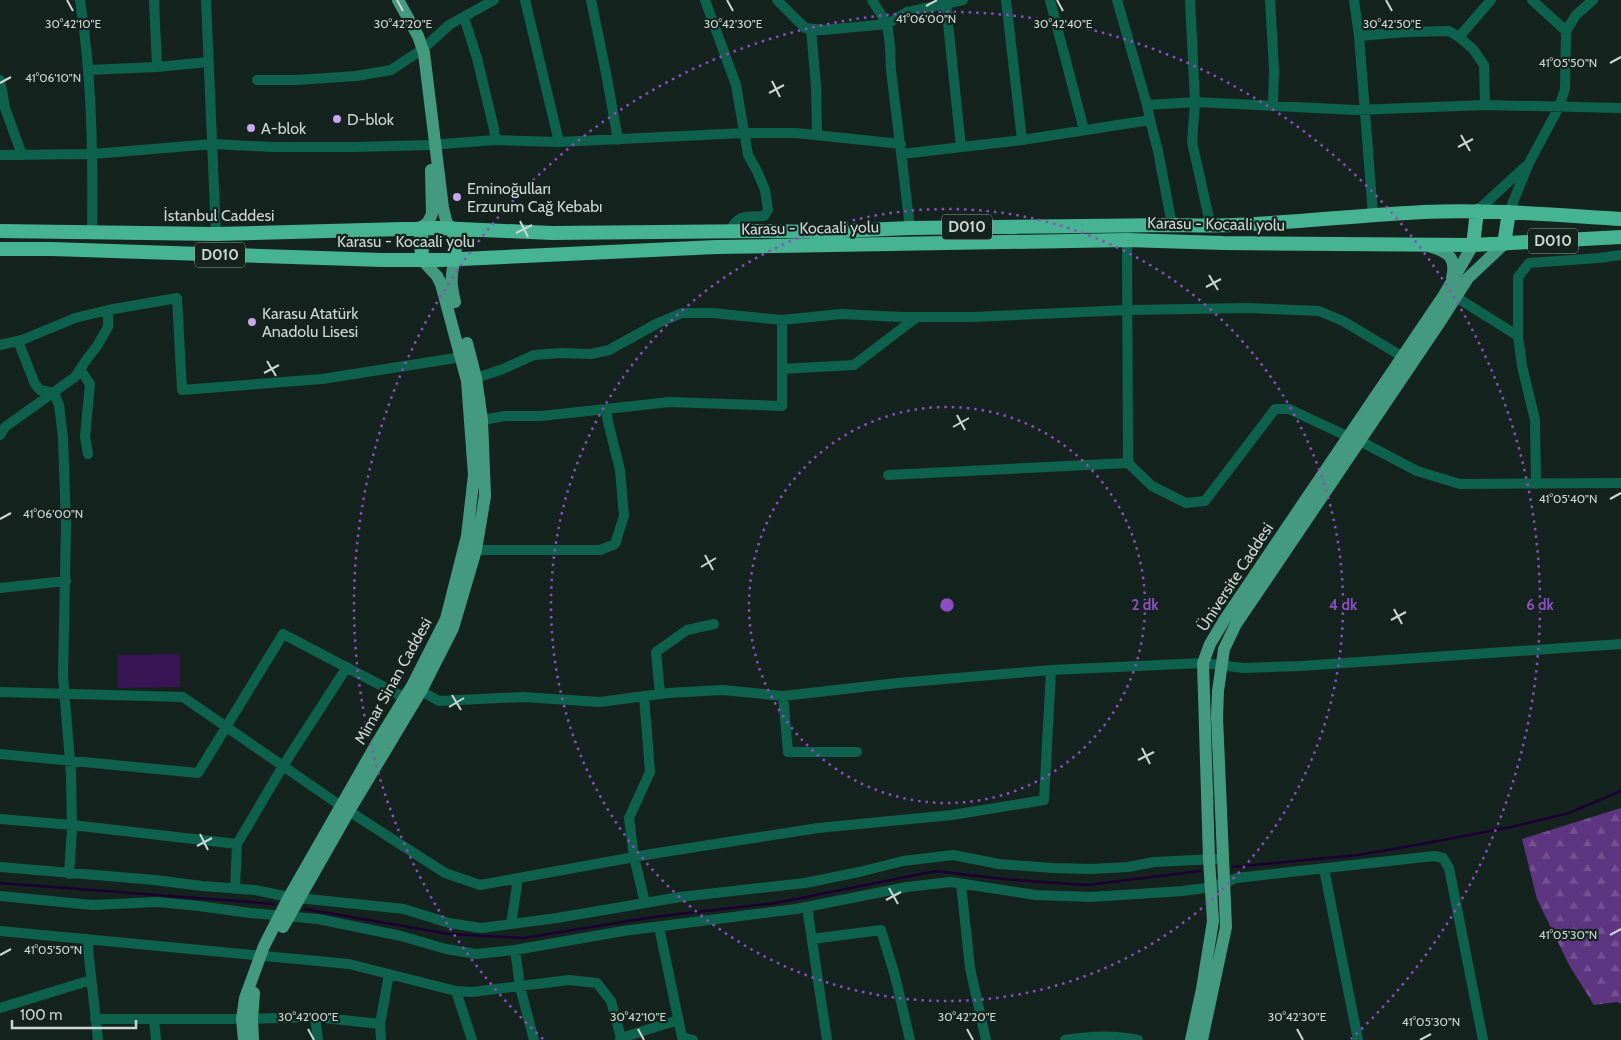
<svg xmlns="http://www.w3.org/2000/svg" width="1621" height="1040" viewBox="0 0 1621 1040" font-family="Cabin,sans-serif">
<defs>
<pattern id="forest-firs" width="22" height="20" patternUnits="userSpaceOnUse" patternTransform="scale(1.25)"><rect width="22" height="20" fill="#5e3581"/><path d="M5 1l3.5 6h-7zM16 11l3.5 6h-7z" fill="#745192"/></pattern>
</defs>
<rect width="100%" height="100%" fill="#15231e"/>
<path fill="url(#forest-firs)" d="M1621,808V1004L1617,1002L1594,1005L1569,965L1537,899L1522,839Z"/>
<path fill="#3a1556" d="M180,654V687L118,688V655Z"/>
<g fill="none" stroke-linecap="round" stroke-linejoin="round">
<path stroke="#1d0033" stroke-width="2.5" d="M1233,867L1358,855L1422,844L1511,827L1569,813L1621,791
M0,883L274,904
M305,909L449,934L524,938L653,917L776,903L936,871L1003,879L1087,885L1200,871"/>
<path stroke="#0e624d" stroke-width="10" d="M80,0C92,77 93,154 92,231
M154,0L157,67
M206,0L216,234
M525,0L559,142
M591,0L606,73L618,140
M705,0L736,85L748,155L757,171L765,190L768,210L764,216C746,217 738,214 730,231
M777,0L805,28L824,30L887,24L907,12L963,0
M872,0L887,24L890,46L891,70L910,228
M1006,0L1022,140
M1050,0L1084,130
M1190,0L1195,102L1356,110L1485,105L1621,108
M1270,0L1274,70L1273,106
M1354,0L1359,36L1373,215
M1532,0L1566,31
M946,4L961,147
M464,17L477,58L494,129L495,140
M811,29L816,86L817,135
M1359,36L1407,32L1449,31L1459,37L1473,49L1484,65L1485,105
M1459,37L1491,0
M88,70L157,67L208,62
M0,80L5,108L22,155
M257,80H297L356,76L391,70L423,49L449,25L494,0
M1147,105L1195,102L1192,142L1211,227
M1150,120L1158,151L1172,225
M902,154L1022,140L1150,120L1147,105L1117,0
M0,155L93,154L213,144L272,147H354L430,145L495,140L559,142L744,133H796L901,144
M1477,211L1526,166
M1509,212L1529,163L1559,107L1565,89L1566,31L1576,15L1593,0
M1456,297L1518,336
M18,341L35,384L40,390L54,393L59,405L63,438L66,525L63,676L71,774L72,829L69,874
M0,345L22,340L75,318L108,310L177,298L182,390L322,379L462,357
M80,369L90,384L85,437L88,454
M782,369L854,365L917,317
M470,380L503,369L534,355L561,353L591,354L609,350L658,323L682,313H713L782,320L841,314L901,317H973L1128,310L1247,308L1319,311L1343,321L1403,357
M606,409L669,402L782,406V320
M0,435L5,427L75,377L87,359L97,346L108,327V310
M1360,441L1417,471L1460,484L1621,483
M1128,463L1152,486L1186,503L1205,501L1275,409H1289L1349,437
M888,475L1128,463L1127,240
M1536,484L1535,420L1522,366L1518,336V277L1529,263L1599,258L1621,255
M470,550H600L615,544L624,516L620,470L608,422L606,409L541,416H505L477,421
M0,588L66,581
M414,687L439,701L523,697L600,702L668,693L723,690L783,696L898,683L1051,670L1203,663L1243,668L1301,666L1621,644
M0,692L183,697L341,806L445,873L480,885L651,854L818,828L952,815L1044,800L1051,670
M660,694L656,652L687,630L714,624
M644,696L650,772L629,818L634,857L645,903
M783,696L788,752H857
M0,754L198,773L283,634L405,698
M0,819L72,825L237,844
M0,867L155,880L202,886L255,890L289,897L404,909L449,923L481,928L557,918L680,897L805,883L859,872L903,861L953,855L999,864L1053,868L1092,869L1128,867L1154,862L1216,859
M1324,869L1358,1040
M961,884L970,968L986,1040
M235,889L237,844L283,766L347,667
M0,896L92,905L157,902L199,906L250,913L318,919L401,936L446,949L476,954L515,950L623,931L796,909L907,887L951,882L1036,895L1091,897L1183,891L1212,887L1237,878L1434,856L1443,858L1449,868L1483,1040
M807,907L827,1040
M511,924L518,879
M659,927L682,1037L693,1040
M0,931L349,964L456,991L472,992L569,980L597,983L611,1001L621,1038
M87,939L98,1040
M812,939L881,930L895,976L910,1040
M515,950L520,987L534,1040
M456,991L472,1040
M0,1008L91,980
M315,1017L318,1040
M95,1019H242L315,1017L380,1024
M154,1019L156,1040
M381,1040L380,1024L389,974
M620,1040L621,1038L678,1020
M1065,1040C1089,1036 1115,1035 1138,1040"/>
<path stroke="#439a7f" stroke-width="12" d="M398,0L418,36L424,53L443,208L447,224L454,229
M421,228L428,222L432,214L431,170
M1429,246C1448,252 1457,257 1452,278
M455,260C450,277 451,285 455,302
M283,927L349,811L421,691L453,628L476,550L485,496L482,420L476,378L467,343
M244,1040L242,1019L245,998L264,946L289,897L377,743L412,686L446,619L467,536L474,475L467,381L441,284L437,276L422,260
M253,1040L252,1019L254,993
M1191,1040L1202,989L1213,921L1209,859L1203,663L1210,644L1225,619L1444,295L1473,245
M1202,1040L1226,927L1217,717L1218,691L1224,649L1236,624L1438,325L1468,278L1504,244"/>
<path stroke="#46b392" stroke-width="14" d="M421,228L422,260
M454,229L455,260
M0,231L216,234L439,228L552,233L762,231L819,232L910,228L1172,225C1256,228 1340,216 1423,212C1489,209 1555,215 1621,219
M1504,244L1509,212
M1473,245L1477,211
M0,249H52L382,260H440L716,247L1127,240L1223,243L1473,245L1621,237"/>
</g>
<path fill="none" stroke="#ccd5d2" stroke-width="2" d="M67,0L73,11M397,0L403,11M727,0L733,11M1057,0L1063,11M1386,0L1392,11M926,6L937,0M1610,63L1621,57M772,81L780,97M0,83L11,77M769,93L784,85M1461,135L1470,151M1458,147L1473,139M520,221L528,237M516,233L532,225M1209,275L1218,290M1206,287L1221,279M267,361L276,376M264,373L279,365M957,415L965,430M953,427L969,418M1610,499L1621,493M0,519L11,513M705,555L713,570M701,567L716,558M1394,609L1402,624M1391,620L1406,612M452,695L461,710M449,707L464,698M1142,748L1150,764M1138,760L1154,752M200,834L208,850M197,846L212,838M889,888L898,904M886,900L901,892M1610,935L1621,929M0,955L11,949M308,1029L314,1040M638,1029L644,1040M967,1029L973,1040M1297,1029L1303,1040M1420,1040L1431,1034"/>
<g fill="none" stroke="#8b4ec3" stroke-width="2.5" stroke-dasharray="2.5 5">
<circle cx="947" cy="605" r="198"/>
<circle cx="947" cy="605" r="396"/>
<path d="M543 1039A593 593 0 1 1 1351 1039"/>
</g>
<g fill="#c9a5ee" stroke="#15231e" stroke-width="2">
<circle cx="337" cy="119" r="5"/>
<circle cx="251" cy="128" r="5"/>
<circle cx="457" cy="197" r="5"/>
<circle cx="252" cy="322" r="5"/>
</g>
<g text-anchor="middle" dominant-baseline="central" stroke-width="4.5" stroke-linejoin="round" paint-order="stroke">
<g fill="#15231e" stroke="#95a09c" stroke-width="1">
<rect x="942" y="214.5" width="50" height="25" rx="4"/>
<rect x="1528" y="228.5" width="50" height="25" rx="4"/>
<rect x="195" y="242.5" width="50" height="25" rx="4"/>
</g>
<g font-size="15" font-weight="bold" fill="#ccd5d2">
<text x="967" y="227">D010</text>
<text x="1553" y="241">D010</text>
<text x="220" y="255">D010</text>
</g>
<g font-size="16" fill="#ccd5d2" stroke="#15231e" text-anchor="start">
<text x="347" y="119">D-blok</text>
<text x="261" y="128">A-blok</text>
<text x="467" y="188">Eminoğulları<tspan x="467" dy="18">Erzurum Cağ Kebabı</tspan></text>
<text x="262" y="313">Karasu Atatürk<tspan x="262" dy="18">Anadolu Lisesi</tspan></text>
</g>
<g font-size="16" fill="#ccd5d2" stroke="#15231e">
<text x="219" y="215">İstanbul Caddesi</text>
<text transform="translate(1216 224) rotate(1)">Karasu - Kocaali yolu</text>
<text transform="translate(810 228) rotate(-1)">Karasu - Kocaali yolu</text>
<text x="406" y="241">Karasu - Kocaali yolu</text>
<text transform="translate(1235 577) rotate(-57)">Üniversite Caddesi</text>
<text transform="translate(393 681) rotate(-61)">Mimar Sinan Caddesi</text>
</g>
</g>
<g font-size="12" text-anchor="middle" fill="#ccd5d2" stroke="#15231e" stroke-width="4.5" stroke-linejoin="round" paint-order="stroke">
<text x="926" y="23">41°06'00"N</text>
<text x="73" y="28">30°42'10"E</text>
<text x="403" y="28">30°42'20"E</text>
<text x="733" y="28">30°42'30"E</text>
<text x="1063" y="28">30°42'40"E</text>
<text x="1392" y="28">30°42'50"E</text>
<text x="1568" y="67">41°05'50"N</text>
<text x="53" y="82">41°06'10"N</text>
<text x="1568" y="503">41°05'40"N</text>
<text x="53" y="518">41°06'00"N</text>
<text x="1568" y="939">41°05'30"N</text>
<text x="53" y="954">41°05'50"N</text>
<text x="308" y="1021">30°42'00"E</text>
<text x="638" y="1021">30°42'10"E</text>
<text x="967" y="1021">30°42'20"E</text>
<text x="1297" y="1021">30°42'30"E</text>
<text x="1431" y="1026">41°05'30"N</text>
</g>
<circle cx="947" cy="605" r="8" fill="#8b4ec3" stroke="#15231e" stroke-width="2.5"/>
<g font-size="15" text-anchor="middle" font-weight="bold" fill="#8b4ec3" stroke="#15231e" stroke-width="4.5" stroke-linejoin="round" paint-order="stroke">
<text x="1145" y="610">2 dk</text>
<text x="1343" y="610">4 dk</text>
<text x="1540" y="610">6 dk</text>
</g>
<path d="M12 1020v8h124v-8" fill="none" stroke="#ccd5d2" stroke-width="2.5"/>
<text x="20" y="1020" font-size="15" fill="#ccd5d2" stroke="#15231e" stroke-width="4" paint-order="stroke">100 m</text>
</svg>
